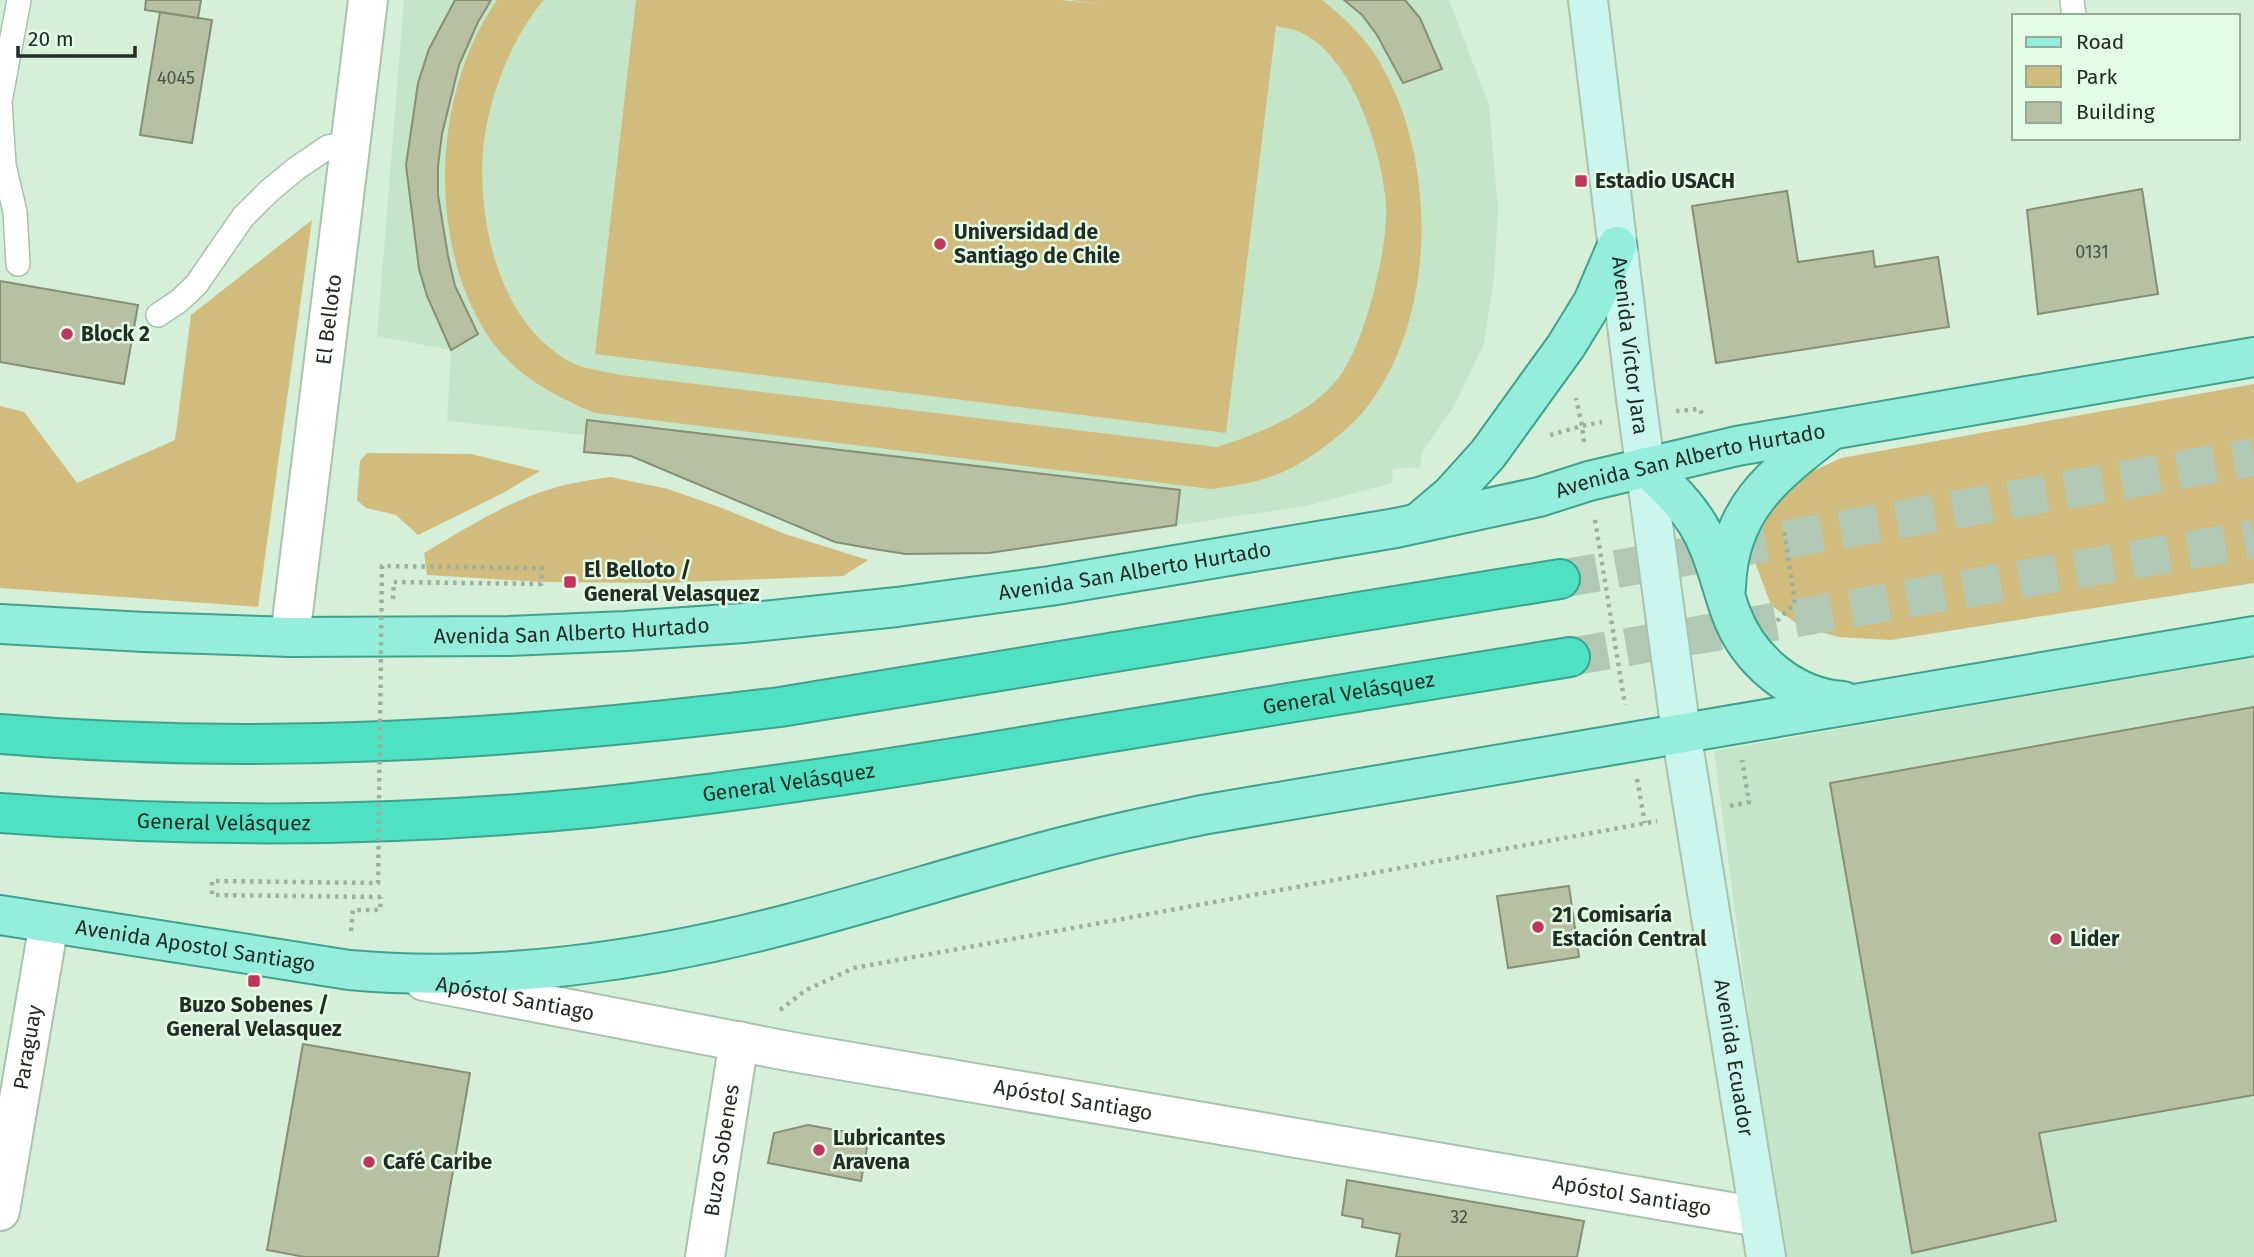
<svg xmlns="http://www.w3.org/2000/svg" width="2254" height="1257" viewBox="0 0 2254 1257" font-family="'Fira Sans',sans-serif">
<rect width="100%" height="100%" fill="#d5efd8"/>
<path fill="#c5e5c9" d="M404,0H1449L1489,105L1498,210L1494,278L1484,344L1454,406L1422,452L1420,467L1393,469L1392,483L1306,506L989,553L906,554L835,541L631,456L584,452L586,435L447,421L451,350L377,336Z
M2254,657V1257H1780L1714,751Z"/>
<path fill="#d1bc7d" d="M497,0H544C511,37 487,102 483,151C478,223 499,319 565,359C581,369 603,371 621,375L1217,447C1259,433 1312,414 1340,376C1365,342 1389,246 1386,204C1382,151 1353,58 1302,33C1294,29 1284,28 1276,26L1226,433L595,354L636,0H1061L1099,4L1071,0H1322C1346,19 1367,39 1382,66C1438,165 1437,322 1363,412C1344,434 1305,464 1278,474C1256,483 1233,486 1211,489L595,413C553,396 513,374 488,336C426,241 433,91 497,0Z
M312,220L258,607L0,588V406L24,412L77,483L175,440L191,315Z
M2254,384V583L1891,640L1839,637L1802,627L1771,605L1756,565L1761,513L1787,483L1841,458Z
M367,453L471,454L540,471L503,493L418,535L396,515L366,508L357,500L360,461Z
M611,477L668,489L722,508L785,534L868,560L843,576L660,583L542,582L427,575L424,553C461,531 501,506 541,492C564,484 587,480 611,477Z"/>
<path fill="#b7c0a3" stroke="#878f73" stroke-width="2" d="M146,0H201L198,18L145,10Z
M455,0H491L478,22L459,65L442,134L438,166V195L448,256L455,286L478,334L451,350L427,296L419,269L406,165L418,83L429,49Z
M1344,0H1405L1420,18L1442,69L1403,83L1377,35L1362,15Z
M160,12L212,20L192,143L140,135Z
M2142,189L2158,294L2038,314L2027,210Z
M1787,191L1798,262L1873,251L1875,267L1938,257L1949,327L1716,363L1692,206Z
M0,281L138,305L124,384L0,362Z
M587,420L1180,490L1176,525L989,553L906,554L874,549L835,542L631,456L584,452Z
M2254,707V1095L2039,1133L2056,1221L1912,1253L1830,783Z
M1569,886L1579,957L1508,968L1497,896Z
M303,1044L470,1073L438,1257H305L267,1250Z
M808,1125L869,1136L861,1181L768,1163L774,1133Z
M1347,1180L1584,1221L1577,1257H1396L1400,1234L1362,1227L1363,1219L1342,1215Z"/>
<g fill="none" stroke-linecap="round" stroke-linejoin="round">
<path stroke="#b1c8b4" stroke-width="38" stroke-dasharray="38 19" stroke-linecap="butt" d="M1560,579L2254,457
M1570,657L2254,539"/>
<g stroke="#a9c2ac" stroke-width="26">
<path id="service" d="M2072,0L2074,16
M18,264L15,212L4,165L0,101L19,0
M158,315L179,301L196,285L243,217L269,191L297,168L328,147L350,144"/>
</g>
<g stroke="#a9c2ac" stroke-width="42">
<g id="minor">
<path id="s1" d="M290,637L368,0"/>
<path id="s2" d="M0,1211L49,923"/>
<path id="s3" d="M705,1257L739,1041"/>
</g>
</g>
<g stroke="#a9c2ac" stroke-width="42">
<g id="tertiary">
<path id="s4" d="M424,981L793,1052L1759,1217"/>
</g>
</g>
<g stroke="#a9c2ac" stroke-width="42">
<g id="secondary">
<path id="s5" d="M1588,0L1635,391L1681,732L1766,1257"/>
</g>
</g>
<g stroke="#3fa28c" stroke-width="42">
<g id="primary">
<path d="M1646,467C1667,486 1689,507 1702,532C1716,558 1721,586 1731,613C1748,660 1793,698 1843,701"/>
<path d="M1418,523L1451,495L1488,454L1566,346L1593,302L1617,246"/>
<path d="M1726,588C1728,510 1772,476 1829,432"/>
<path id="s6" d="M0,624L144,632L290,637L509,636L626,631L743,623L897,607L1050,586L1396,528L1539,497L1589,481L1737,446L2254,357"/>
<path id="s7" d="M0,915L349,970C493,983 648,961 788,924C885,899 981,867 1078,843C1119,832 1161,824 1202,815L2254,636"/>
</g>
</g>
<g stroke="#3fa28c" stroke-width="42">
<g id="motorway">
<path d="M0,734C260,756 521,739 780,707L1560,579"/>
<path id="s8" d="M0,813C195,828 392,827 588,808C751,791 913,765 1075,738C1240,711 1405,684 1570,657"/>
</g>
</g>
<path stroke="#9cb09e" stroke-width="4.5" stroke-dasharray="3.5 5" stroke-linecap="butt" d="M1676,411L1700,409L1702,414
M1550,435L1582,426L1576,398
M1584,442L1582,426L1602,422
M1595,520L1625,705
M393,599L394,582
M1777,621L1795,603L1784,530
M1637,779L1645,823
M1730,806L1749,802L1742,760
M351,931L353,910H380L381,897
M780,1010L806,990L854,968L1657,821"/>
<use href="#service" stroke="#fff" stroke-width="23"/>
<use href="#minor" stroke="#fff" stroke-width="38"/>
<use href="#tertiary" stroke="#fff" stroke-width="38"/>
<use href="#secondary" stroke="#caf6ed" stroke-width="38"/>
<use href="#primary" stroke="#95eddc" stroke-width="38"/>
<use href="#motorway" stroke="#4ee1c4" stroke-width="38"/>
<path stroke="#9cb09e" stroke-width="4.5" stroke-dasharray="3.5 5" stroke-linecap="butt" d="M381,897L212,895V881L378,883L382,566L542,568L541,584L394,582"/>
</g>
<g fill="#c3345d" stroke="#e2fce5" stroke-width="2.5">
<rect x="1574" y="174" width="14" height="14" rx="3.5"/>
<circle cx="940" cy="244" r="7"/>
<circle cx="67" cy="334" r="7"/>
<rect x="563" y="575" width="14" height="14" rx="3.5"/>
<circle cx="1538" cy="927" r="7"/>
<circle cx="2056" cy="939" r="7"/>
<rect x="247" y="974" width="14" height="14" rx="3.5"/>
<circle cx="819" cy="1150" r="7"/>
<circle cx="369" cy="1162" r="7"/>
</g>
<g text-anchor="middle" dominant-baseline="central" stroke-width="5" stroke-linejoin="round" paint-order="stroke">
<g font-size="18" fill="#485144">
<text x="176" y="78">4045</text>
<text x="2092" y="252">0131</text>
<text x="1459" y="1217">32</text>
</g>
<g font-size="21" font-weight="bold" fill="#232c24" stroke="#e2fce5" text-anchor="start">
<text x="1595" y="181">Estadio USACH</text>
<text x="954" y="232">Universidad de<tspan x="954" dy="24">Santiago de Chile</tspan></text>
<text x="81" y="334">Block 2</text>
<text x="584" y="570">El Belloto /<tspan x="584" dy="24">General Velasquez</tspan></text>
<text x="1552" y="915">21 Comisaría<tspan x="1552" dy="24">Estación Central</tspan></text>
<text x="2070" y="939">Lider</text>
<text x="254" y="1005" text-anchor="middle">Buzo Sobenes /<tspan x="254" dy="24">General Velasquez</tspan></text>
<text x="833" y="1138">Lubricantes<tspan x="833" dy="24">Aravena</tspan></text>
<text x="383" y="1162">Café Caribe</text>
</g>
<g font-size="21" fill="#232c24" stroke="#e2fce5">
<text stroke="none"><textPath href="#s1" startOffset="320">El Belloto</textPath></text>
<text stroke="none"><textPath href="#s5" startOffset="348">Avenida Víctor Jara</textPath></text>
<text stroke="none"><textPath href="#s6" startOffset="1706">Avenida San Alberto Hurtado</textPath></text>
<text stroke="none"><textPath href="#s6" startOffset="1139">Avenida San Alberto Hurtado</textPath></text>
<text stroke="none"><textPath href="#s6" startOffset="572">Avenida San Alberto Hurtado</textPath></text>
<text stroke="none"><textPath href="#s8" startOffset="1358">General Velásquez</textPath></text>
<text stroke="none"><textPath href="#s8" startOffset="791">General Velásquez</textPath></text>
<text stroke="none"><textPath href="#s8" startOffset="224">General Velásquez</textPath></text>
<text stroke="none"><textPath href="#s7" startOffset="198">Avenida Apostol Santiago</textPath></text>
<text stroke="none"><textPath href="#s4" startOffset="93">Apóstol Santiago</textPath></text>
<text stroke="none"><textPath href="#s2" startOffset="166">Paraguay</textPath></text>
<text stroke="none"><textPath href="#s5" startOffset="1068">Avenida Ecuador</textPath></text>
<text stroke="none"><textPath href="#s4" startOffset="660">Apóstol Santiago</textPath></text>
<text stroke="none"><textPath href="#s3" startOffset="108">Buzo Sobenes</textPath></text>
<text stroke="none"><textPath href="#s4" startOffset="1227">Apóstol Santiago</textPath></text>
</g>
</g>
<rect x="2012" y="14" width="228" height="126" fill="#e2fce5" stroke="#96a998" stroke-width="2"/>
<rect x="2026" y="37" width="35" height="10" fill="#95eddc" stroke="#96a998" stroke-width="2"/>
<text x="2076" y="49" font-size="21" fill="#232c24">Road</text>
<rect x="2026" y="66" width="35" height="21" fill="#d1bc7d" stroke="#96a998" stroke-width="2"/>
<text x="2076" y="84" font-size="21" fill="#232c24">Park</text>
<rect x="2026" y="102" width="35" height="21" fill="#b7c0a3" stroke="#96a998" stroke-width="2"/>
<text x="2076" y="119" font-size="21" fill="#232c24">Building</text>
<path d="M18 46v10h117v-10" fill="none" stroke="#232c24" stroke-width="3.5"/>
<text x="28" y="46" font-size="21" fill="#232c24" stroke="#e2fce5" stroke-width="5" paint-order="stroke">20 m</text>
</svg>
